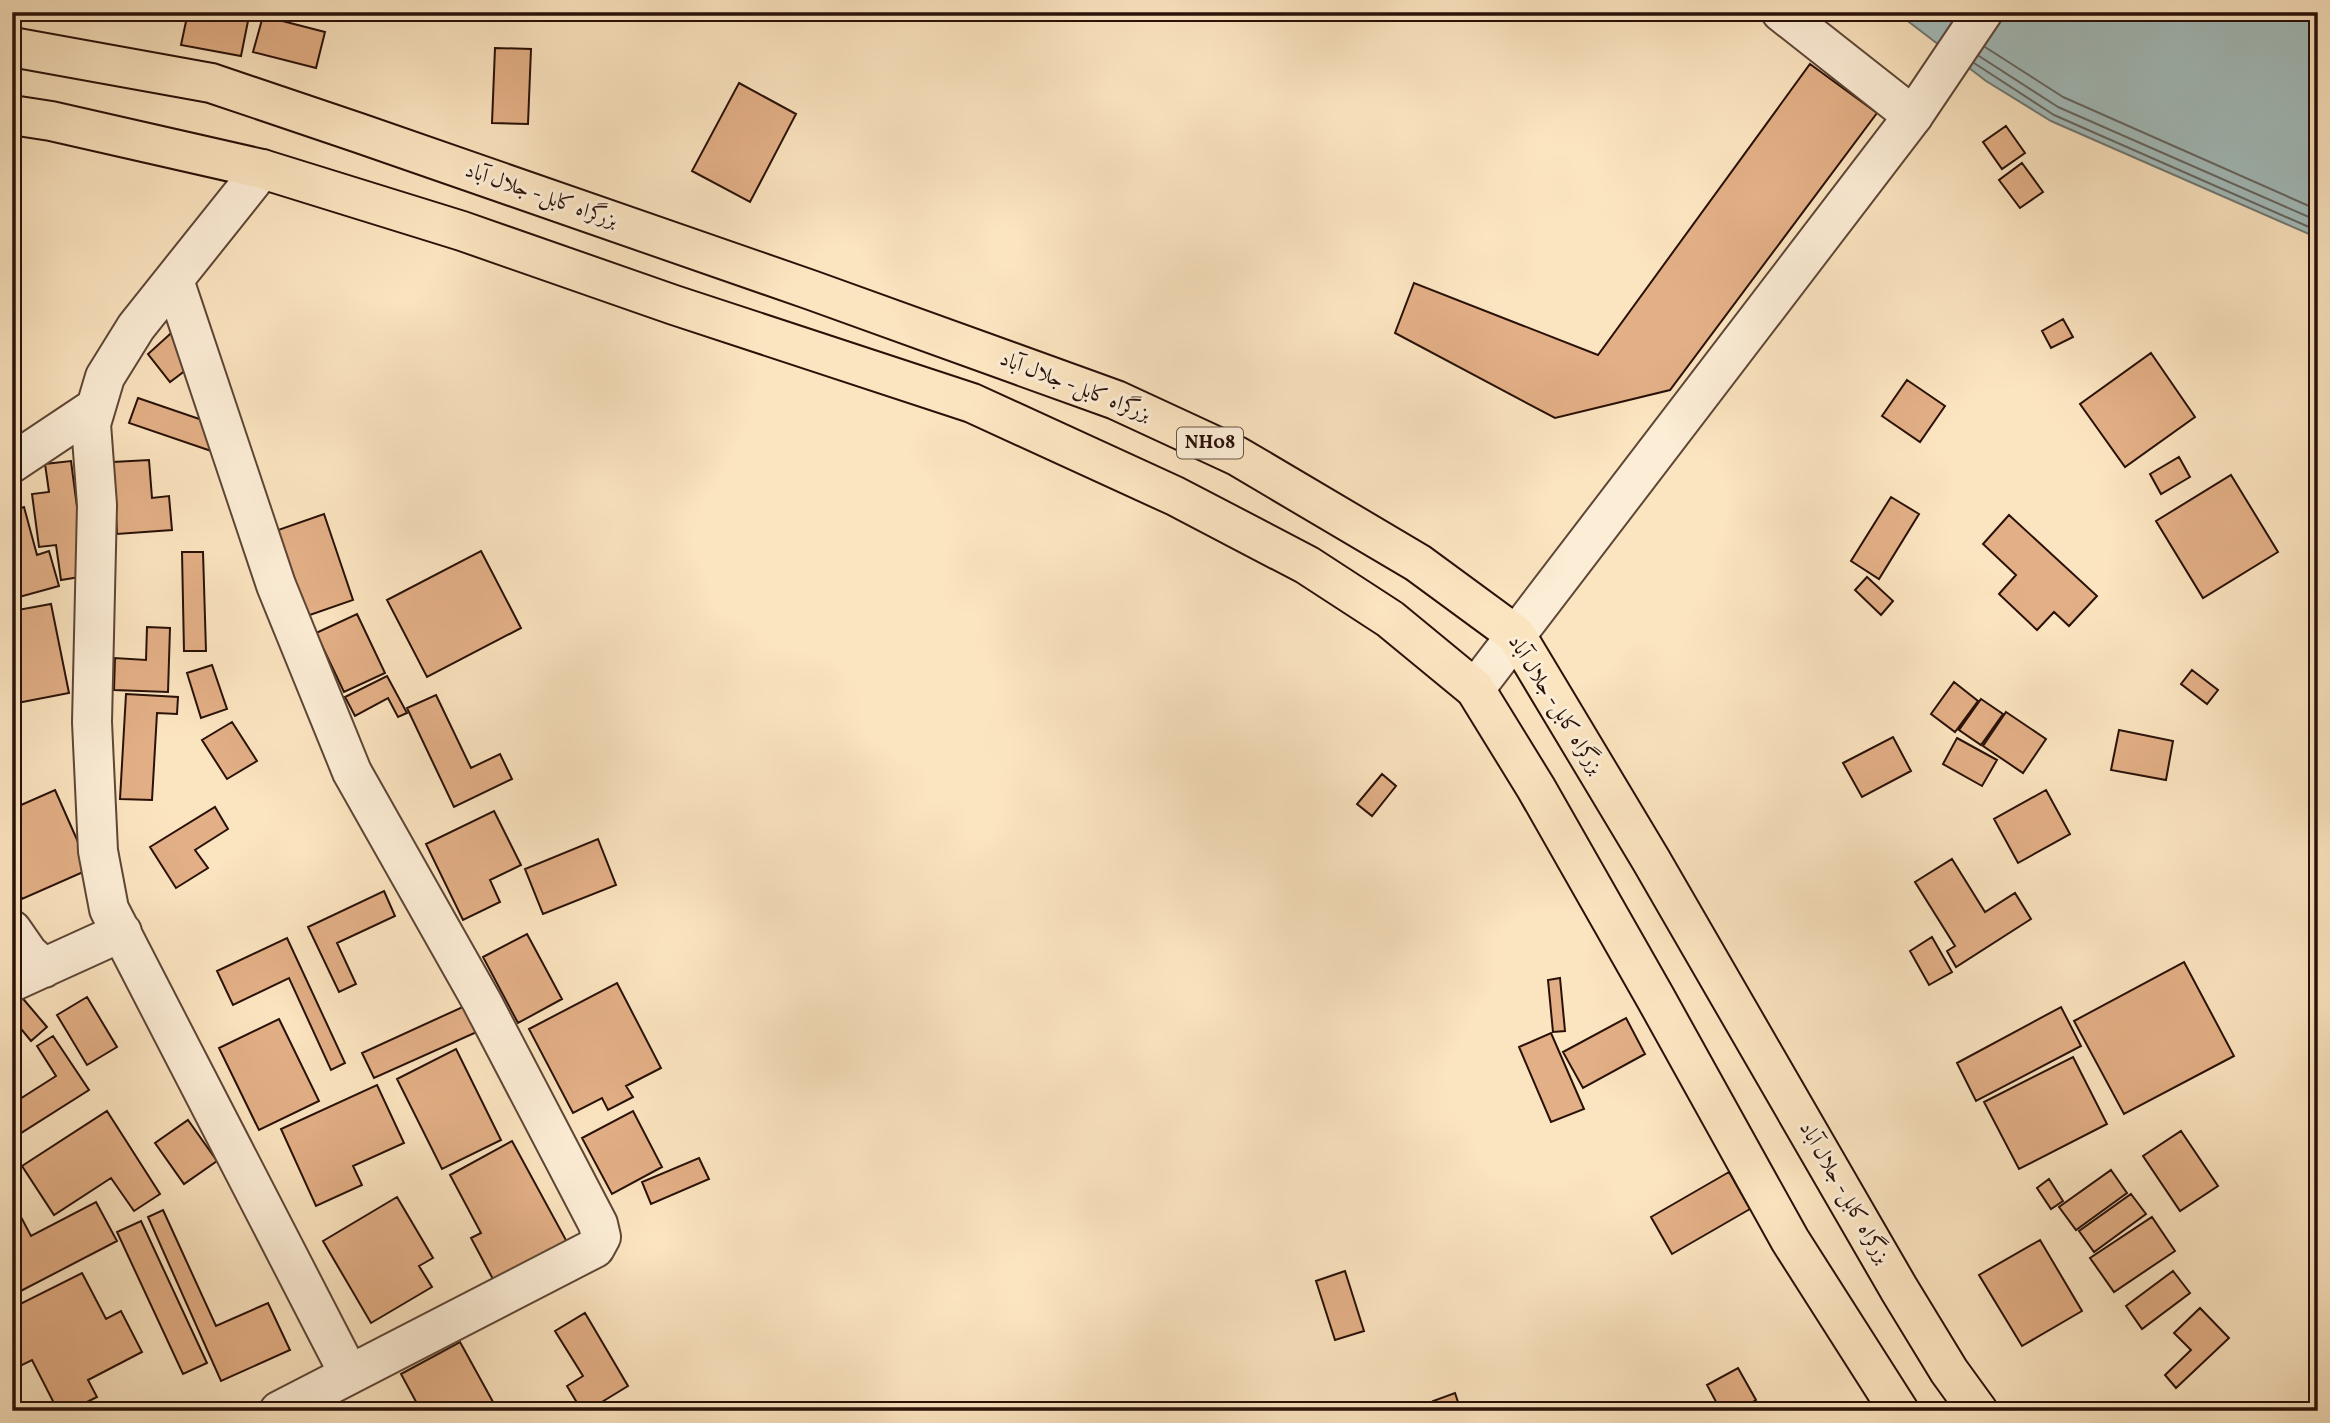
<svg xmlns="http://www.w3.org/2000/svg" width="2330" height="1423" viewBox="0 0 2330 1423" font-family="Vollkorn,Amiri,serif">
<rect width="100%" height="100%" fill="#fbe4c0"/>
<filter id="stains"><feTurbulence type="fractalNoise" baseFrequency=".00286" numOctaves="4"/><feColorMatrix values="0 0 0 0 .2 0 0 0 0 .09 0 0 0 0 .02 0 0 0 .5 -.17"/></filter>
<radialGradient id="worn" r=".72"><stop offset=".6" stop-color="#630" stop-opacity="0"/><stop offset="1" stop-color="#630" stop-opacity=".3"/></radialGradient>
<path fill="#a2bcbb" stroke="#727873" stroke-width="2" d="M1896,12H2318V238L2051,121L1986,81Z"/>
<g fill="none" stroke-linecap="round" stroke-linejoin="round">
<path stroke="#666662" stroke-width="2" d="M1985,47L2063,97L2318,210
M1979,56L2058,107L2318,221
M1974,63L2054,115L2318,231"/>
</g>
<path fill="#e3af86" stroke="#291108" stroke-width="2" d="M188,12H226L249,16L241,56L181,45Z
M263,16L325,32L316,68L253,52Z
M495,48L531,49L528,124L492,123Z
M1810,64L1877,113L1670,390L1555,418L1395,333L1414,283L1598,355Z
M739,83L796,114L750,202L692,171Z
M2006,126L2025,153L2002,169L1983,142Z
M2022,163L2043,192L2020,208L1999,180Z
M2063,319L2073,337L2051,348L2042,331Z
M180,325L194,364L170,382L148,354Z
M2151,353L2195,417L2125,467L2080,404Z
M1907,380L1945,406L1920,442L1882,416Z
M138,398L214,424L217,453L129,423Z
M2179,457L2190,477L2161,494L2150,474Z
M149,460L152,498L169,496L172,530L117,534L113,462Z
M71,461L86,576L61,580L56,545L39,547L32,494L49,492L45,464Z
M2231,475L2278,552L2203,598L2156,521Z
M1891,497L1919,514L1879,579L1851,561Z
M24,507L37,555L49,551L59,586L12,599V511Z
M324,514L353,600L307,616L278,530Z
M2009,515L2097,596L2069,626L2054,612L2037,630L1999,594L2016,575L1983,544Z
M481,551L521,628L427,677L387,600Z
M182,552H203L206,651H184Z
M1867,577L1893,601L1881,615L1855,590Z
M51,604L69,693L12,704V611Z
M357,614L385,673L344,692L316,633Z
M147,627L170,628L168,692L114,690L115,658L146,660Z
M212,665L227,709L201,718L187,673Z
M2192,670L2218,690L2207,704L2181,684Z
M387,676L407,713L398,717L388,698L355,716L345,697Z
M1954,682L1978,701L1955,732L1931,714Z
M126,694L178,697L177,714L157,713L152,800L120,799Z
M436,695L471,768L500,754L512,779L454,807L407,708Z
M1981,699L2003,714L1981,745L1959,730Z
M2006,712L2046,739L2023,773L1983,746Z
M232,722L257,761L227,779L202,740Z
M2119,730L2173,741L2166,780L2111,770Z
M12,734L20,793L12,794Z
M1893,737L1911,771L1862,797L1843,763Z
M1957,738L1997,760L1982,786L1943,764Z
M1382,774L1396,786L1372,816L1357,804Z
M55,790L90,869L22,899L12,876V809Z
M2046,790L2070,834L2018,863L1994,819Z
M215,807L228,829L195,850L208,868L176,888L150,847Z
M494,811L521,865L490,880L500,902L463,920L426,844Z
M598,839L616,885L543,914L525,869Z
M1952,859L1985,912L2015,893L2031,919L1956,967L1947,951L1955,946L1915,882Z
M384,891L395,916L337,943L356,984L339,992L308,927Z
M527,934L562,999L518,1023L483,957Z
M1932,937L1952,972L1929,985L1910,951Z
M287,938L345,1063L331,1070L289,978L233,1005L217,971Z
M2184,962L2234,1056L2124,1114L2074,1021Z
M1560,978L1565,1031L1553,1032L1548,980Z
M617,983L661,1068L626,1086L633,1097L608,1110L602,1098L573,1113L529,1029Z
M19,994L47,1027L31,1041L12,1018V1000Z
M87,997L117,1047L87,1065L57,1015Z
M467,1005L479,1031L374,1078L362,1053Z
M2061,1007L2081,1046L1976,1101L1957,1063Z
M1626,1018L1645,1054L1583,1088L1563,1052Z
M279,1019L319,1101L259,1130L219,1048Z
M1551,1033L1584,1109L1551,1122L1519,1047Z
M53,1036L89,1090L21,1133L12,1119V1104L56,1076L37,1046Z
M456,1049L501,1140L442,1169L397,1079Z
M2073,1057L2107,1124L2019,1169L1984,1102Z
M377,1085L404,1143L353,1166L362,1185L316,1206L281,1129Z
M107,1111L160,1194L134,1211L111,1178L54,1215L22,1166Z
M633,1111L662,1167L612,1194L582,1138Z
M188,1120L217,1161L184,1184L155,1143Z
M2181,1131L2218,1186L2180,1211L2143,1156Z
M512,1141L567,1242L494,1281L471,1238L481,1233L450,1175Z
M699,1158L709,1179L651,1204L642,1182Z
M2111,1170L2127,1193L2076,1230L2059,1207Z
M1729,1172L1750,1209L1672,1254L1651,1217Z
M2049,1179L2063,1201L2051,1209L2037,1188Z
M2131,1194L2146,1214L2094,1252L2079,1231Z
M397,1197L433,1258L419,1266L432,1287L371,1323L323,1241Z
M12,1200L31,1236L96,1202L117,1241L13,1295Z
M163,1210L216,1326L268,1303L290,1350L221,1381L148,1217Z
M2152,1217L2175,1251L2114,1292L2090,1258Z
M141,1221L207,1363L183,1374L117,1232Z
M2040,1240L2082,1311L2022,1346L1979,1275Z
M1345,1271L1364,1331L1335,1340L1316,1281Z
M2173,1271L2190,1293L2142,1329L2126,1306Z
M82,1273L106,1319L121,1311L142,1352L88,1380L97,1397L69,1411H58L32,1360L18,1367L12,1355V1308Z
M2200,1308L2229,1338L2176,1388L2165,1375L2191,1350L2174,1333Z
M585,1313L628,1386L587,1411H582L567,1386L583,1376L555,1331Z
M460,1342L498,1411H421L401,1374Z
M1738,1368L1756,1400L1737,1411H1721L1707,1385Z
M1455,1393L1461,1411H1437L1433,1401Z"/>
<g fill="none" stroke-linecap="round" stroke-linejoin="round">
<g stroke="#5e4636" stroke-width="42">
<path id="minor" d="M1781,12L1913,116
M262,169L136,327L105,377L91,424L97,505L92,722L98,851L109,909L349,1374
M174,280L276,585L352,772L482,1002L598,1224L601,1237L595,1248L279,1411
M12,463L96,407
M12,930L28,953L44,968
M12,982L122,932"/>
</g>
<g stroke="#5e4636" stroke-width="42">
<path id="tertiary" d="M1475,689L1913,116L1983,12"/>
</g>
<g stroke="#291108" stroke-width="42">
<path id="trunk" d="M12,47L211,83L359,133L811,290L1116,400L1237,456L1418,563L1516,635L1651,860L1899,1289L1949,1371L1978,1411
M12,115L51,121L262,169L462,231L674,305L972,403L1175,496L1307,565L1390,619L1475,689L1536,788L1655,997L1790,1240L1899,1411"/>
</g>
<use href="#minor" stroke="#fcedd6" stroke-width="38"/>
<use href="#tertiary" stroke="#fcedd6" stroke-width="38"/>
<use href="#trunk" stroke="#fbe4c0" stroke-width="38"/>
</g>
<g text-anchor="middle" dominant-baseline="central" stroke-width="6" stroke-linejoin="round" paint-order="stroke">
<rect fill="#fcedd6" stroke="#685346" stroke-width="2" x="1177" y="427.5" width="66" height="31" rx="5"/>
<g font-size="19" font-weight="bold" fill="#291108">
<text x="1210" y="443">NH08</text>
</g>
<g font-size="21" fill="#291108" stroke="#fcedd6">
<text transform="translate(541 196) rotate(19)">بزرگراه کابل- جلال آباد</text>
<text transform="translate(1075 387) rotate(21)">بزرگراه کابل- جلال آباد</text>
<text transform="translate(1555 705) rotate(58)">بزرگراه کابل- جلال آباد</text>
<text transform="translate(1844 1193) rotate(60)">بزرگراه کابل- جلال آباد</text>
</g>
</g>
<rect width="2330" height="1423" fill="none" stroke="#fbe4c0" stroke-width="42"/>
<rect x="14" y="14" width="2302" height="1395" fill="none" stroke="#291108" stroke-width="3.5"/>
<rect x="21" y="21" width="2288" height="1381" fill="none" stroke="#291108" stroke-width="2"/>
<rect width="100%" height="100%" filter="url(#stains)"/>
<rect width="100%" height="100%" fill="url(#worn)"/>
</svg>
